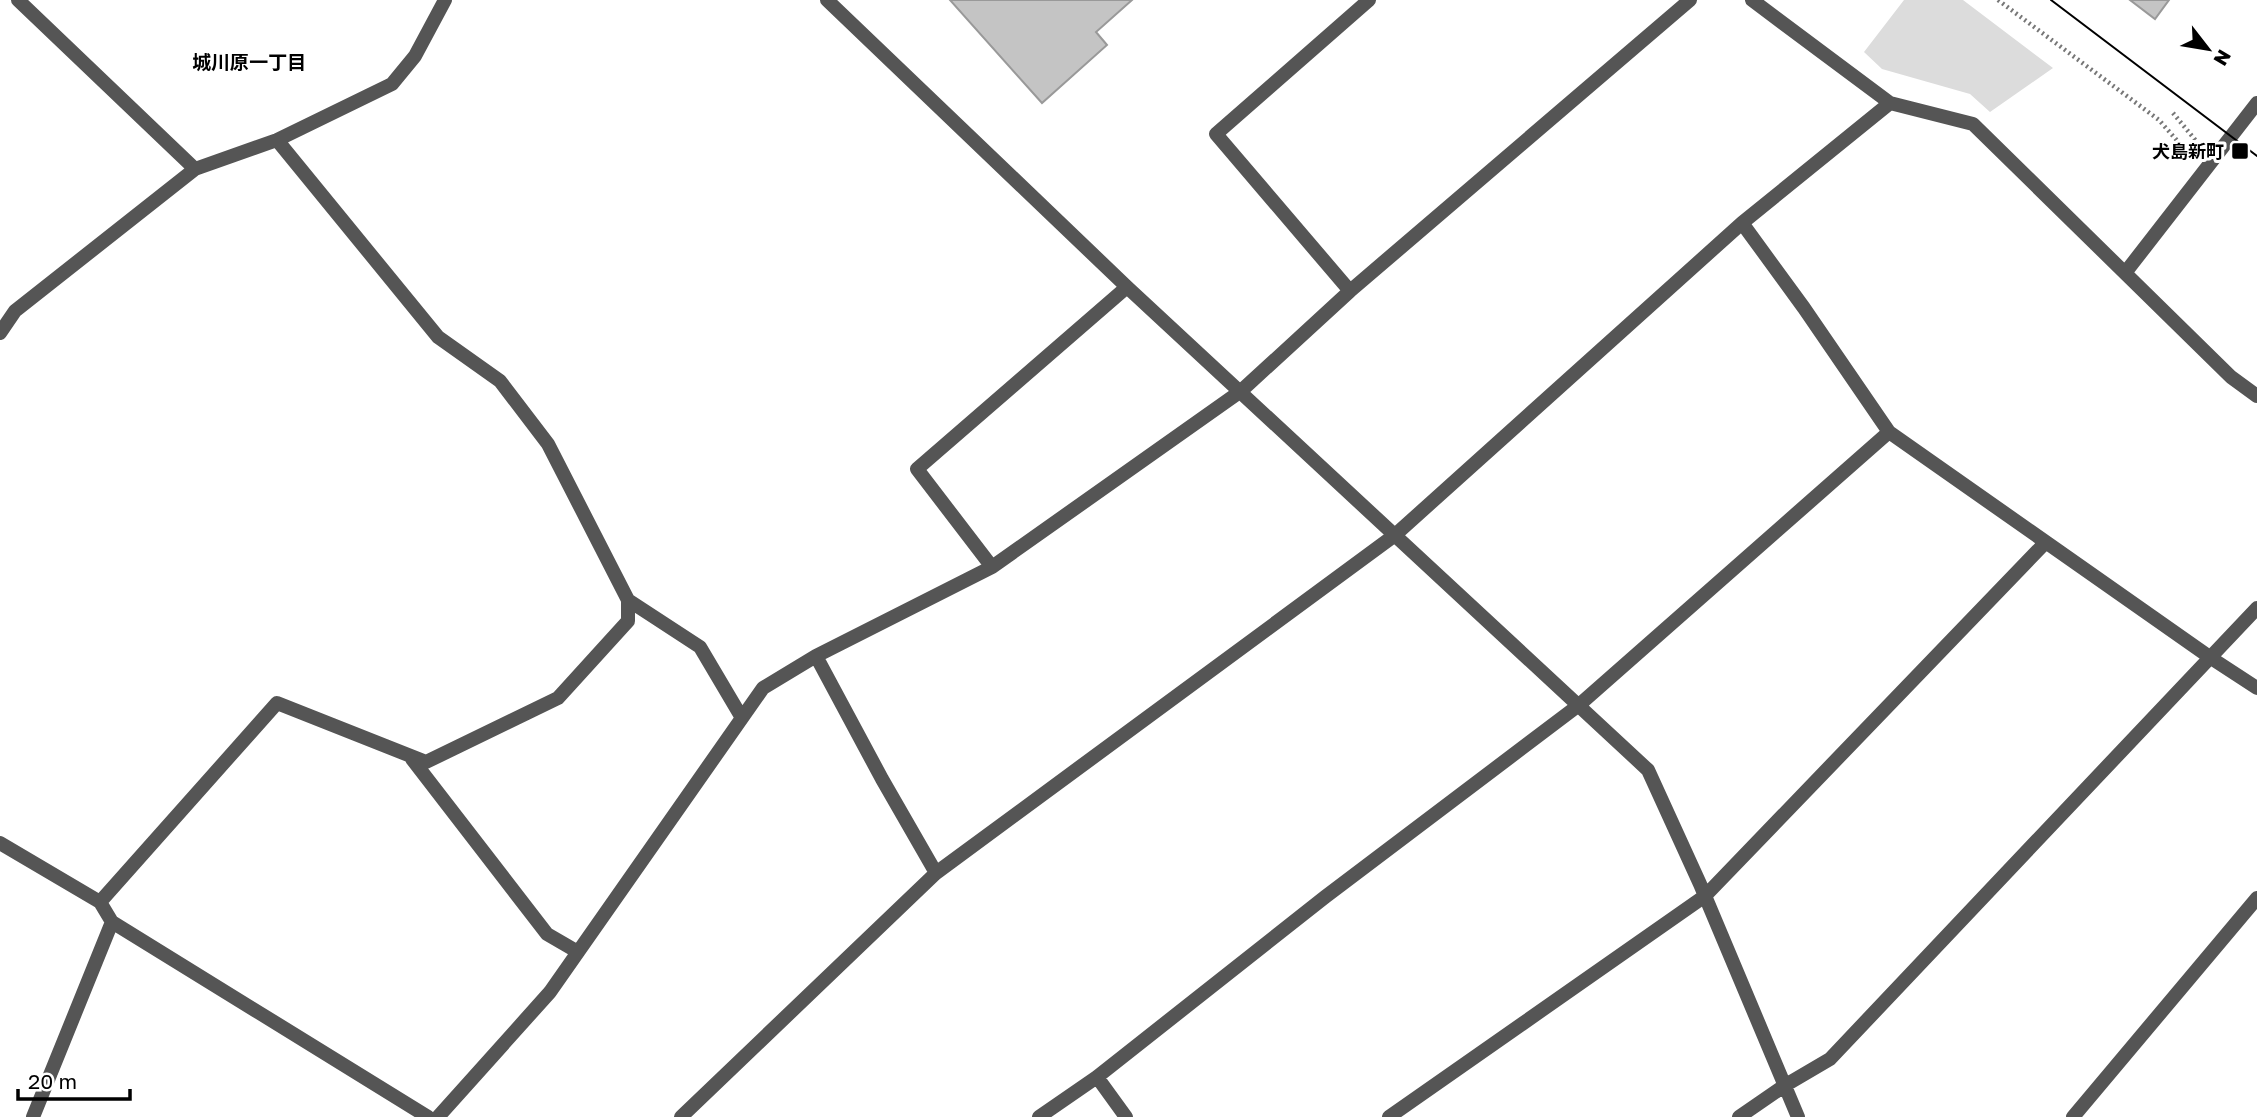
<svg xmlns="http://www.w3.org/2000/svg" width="2257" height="1117" viewBox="0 0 2257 1117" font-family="'Golos Text','Noto Sans JP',sans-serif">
<rect width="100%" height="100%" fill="#fff"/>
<path fill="#dcdcdc" d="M1904,0H1963L2053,68L1990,112L1970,94L1882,69L1864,52Z"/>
<path fill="#c4c4c4" stroke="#999" stroke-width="2" d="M950,0H1132L1096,32L1107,45L1042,103Z
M2130,0H2169L2155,19Z"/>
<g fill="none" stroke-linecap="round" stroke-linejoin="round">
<path stroke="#777" stroke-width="4.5" stroke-dasharray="2 3.5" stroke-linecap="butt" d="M1998,0L2159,120L2188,153
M2173,113L2197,142"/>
<path stroke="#555" stroke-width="14" d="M18,0L195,169
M827,0L1127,287L1648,770L1700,884L1798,1117
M1890,103L1973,124L2231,377L2257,396
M1742,223L1804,308L1889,432L2211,658L2257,688
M2125,273L2257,103
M1350,291L1216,134L1369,0
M0,333L15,311L195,169L277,140L392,84L415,56L445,0
M992,567L917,469L1127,287
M628,600L700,647L742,718
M412,759L547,934L578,952
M0,843L100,902L112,922L428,1117
M936,873L882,779L816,656L992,567L1241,391L1350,291L1690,0
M100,902L277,703L426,762L558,698L628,621V600L548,444L500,381L438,337L277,140
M1097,1077L1126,1117
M33,1117L112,922
M438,1117L550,992L763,688L816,656
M681,1117L936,873L1395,535L1742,223L1890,103L1752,0
M1039,1117L1097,1077L1325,897L1579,705L1889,432
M1389,1117L1705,896L2046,542
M1739,1117L1784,1086L1830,1059L2257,608
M2073,1117L2257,898"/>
<path stroke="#000" stroke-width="2" d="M2051,0L2257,156"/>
</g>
<rect fill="#000" stroke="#fff" stroke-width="2.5" x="2231" y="142" width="18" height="18" rx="3.5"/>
<g text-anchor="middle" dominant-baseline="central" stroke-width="6" stroke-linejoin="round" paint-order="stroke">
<g font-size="18" font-weight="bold" fill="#000" stroke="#fff" text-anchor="end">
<text x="2224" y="151">犬島新町</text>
</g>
<g font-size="19" font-weight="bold" fill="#000" stroke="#fff">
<text x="249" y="61">城川原一丁目</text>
</g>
</g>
<g transform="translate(2208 49) rotate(121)" stroke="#ffffff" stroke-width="5" paint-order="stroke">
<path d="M0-5L12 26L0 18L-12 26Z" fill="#000000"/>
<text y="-10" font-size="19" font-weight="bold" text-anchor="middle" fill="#000000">N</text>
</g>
<path d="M18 1089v10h112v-10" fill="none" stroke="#000000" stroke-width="3.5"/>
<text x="28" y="1089" font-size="21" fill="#000000" stroke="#ffffff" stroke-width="5" paint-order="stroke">20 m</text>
</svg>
